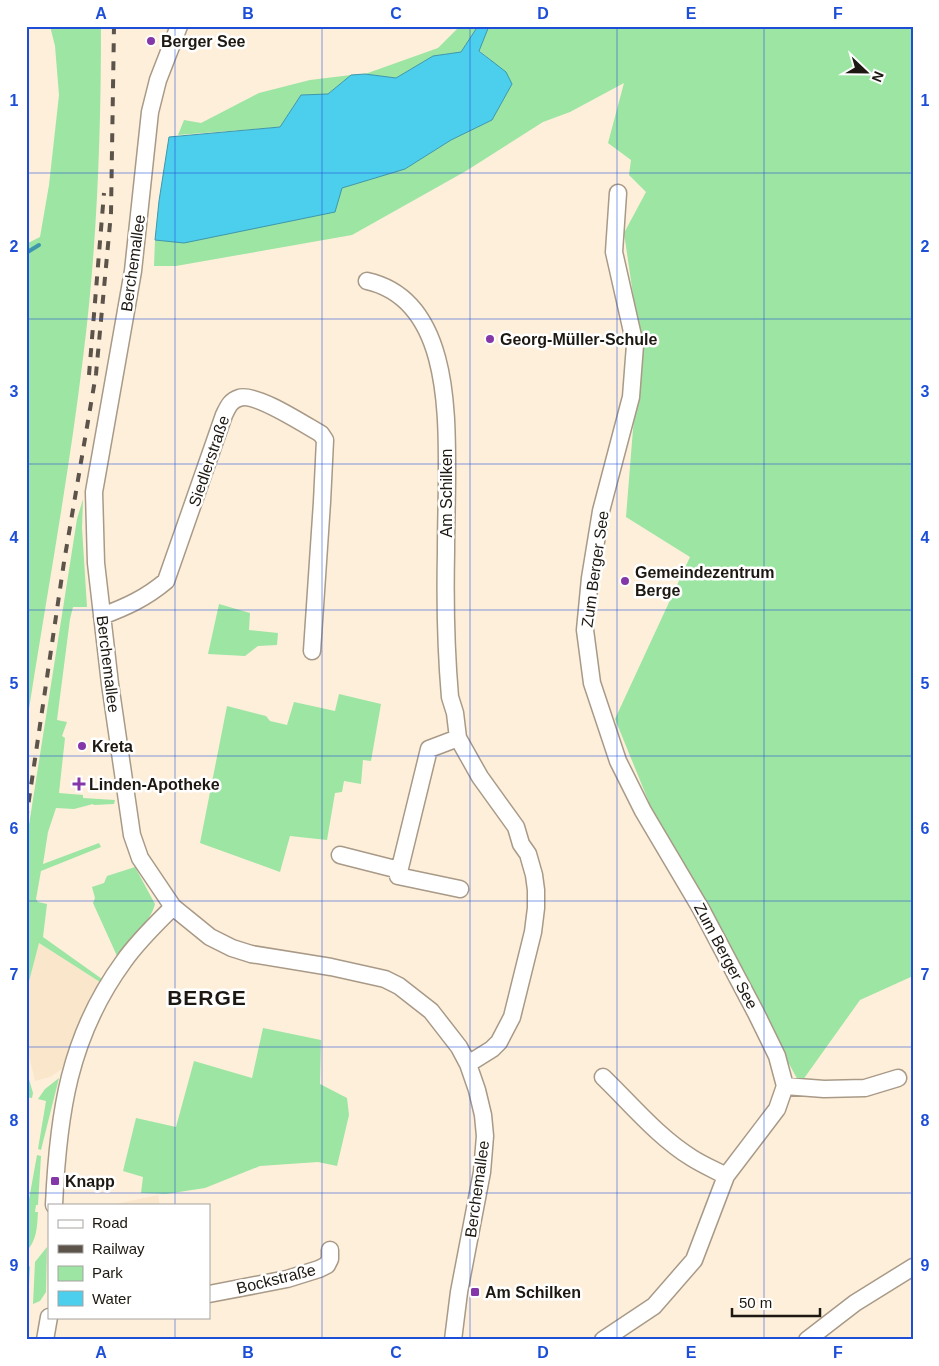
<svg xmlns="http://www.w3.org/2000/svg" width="939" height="1366" viewBox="0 0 939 1366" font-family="Arial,sans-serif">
<rect width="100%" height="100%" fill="#feefdb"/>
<path fill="#f9e6cb" d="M39,943L100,982L72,1038L62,1069L50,1077L35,1081L26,1044V993Z
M158,1195L160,1205H111Z"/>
<path fill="#9ce5a3" d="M50,26H101C101,137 97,248 83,358C68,482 45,604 26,728V244L40,237L49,185L59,95L55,46Z
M460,26H478L461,52L433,56L396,78L365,74L438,48Z
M489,26H913V976L860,1000L800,1084L655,817L615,719L690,557L626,517L640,342L624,233L646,192L629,175L631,160L608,143L624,83L570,112L543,122L466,171L352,235L176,266H154L155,240L184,243L342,188L405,169L451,140L492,120L512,84L491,60L479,50Z
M351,75L328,94L301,95L280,127L178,135L184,120L201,123L259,93L310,80Z
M83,499L82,528L87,607H73L70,619L57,720L67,722L62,736L65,738L59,793L83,795V798L115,800L114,804L94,805L93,804L74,809L56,808L48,832L43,864L99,843L101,847L41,871L36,899L38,902L47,904L43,937L102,979L100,982L39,943L26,993V844L77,519Z
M219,604L250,613L249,630L278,633L277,645L258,646L245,656L208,654Z
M339,694L381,704L371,761L363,760L361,784L344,781L342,792L335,793L327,840L290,836L280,872L200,843L227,706L266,716L270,721L287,725L294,702L335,711Z
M135,867L155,904C151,922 129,940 117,956L93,903L95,898L92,887L104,883L107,876Z
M263,1028L321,1040L320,1084L347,1098L349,1115L337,1166L318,1162L260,1166L205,1188L166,1194L141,1193L143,1177L123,1171L136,1118L176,1127L194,1061L252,1078Z
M26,1069L33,1093L32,1098L26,1097Z
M59,1078L41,1150L38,1149L46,1101L38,1099L45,1089Z
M37,1155L41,1156L38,1205H36L35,1212H38C37,1228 37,1240 26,1252V1216Z
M47,1247L46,1292L40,1301L33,1304L35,1262Z
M30,1266L28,1304H26V1269Z"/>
<path fill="#4cceed" stroke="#3e97ab" d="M478,26H489L479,51L506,72L512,84L492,120L451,140L405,169L342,188L335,212L184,243L155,240L159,201L169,137L280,127L301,95L328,94L351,75L365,74L396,78L433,56L461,52Z"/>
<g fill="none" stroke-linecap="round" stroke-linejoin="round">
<path stroke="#3e97ab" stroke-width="4" d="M26,253L39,245"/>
<g stroke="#a89a87" stroke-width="19">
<path id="minor" d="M179,26L158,80L150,112L133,271L94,492L96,563L110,684L132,835L140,858L173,907L210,937L232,948L251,954L331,967L385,979L399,986L431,1011L459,1047L468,1064L477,1090L483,1115L485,1136L482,1172L459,1292L453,1340
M367,281C448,299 447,408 447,472C447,499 446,526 446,552C445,599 446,651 450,697L455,713L458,738L480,777L516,827L521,844L528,854L534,875L536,890V908L533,932L512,1017L499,1042L492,1049L468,1064
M102,616C126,607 146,598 166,581L224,415C228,407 230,401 239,398C255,392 305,425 321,434L325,440L322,502L312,651
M458,738L429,749L398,876L460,889
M340,855L399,870
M603,1077C631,1104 658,1137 692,1158C703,1165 715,1170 726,1176
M785,1086L824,1089L865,1088L898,1078
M54,1205C58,1114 69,1036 124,961C138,941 156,924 173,907
M209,1294L287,1279L319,1269L327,1265L330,1259V1250
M45,1340L49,1317
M603,1340L654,1306L694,1260L726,1176L777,1109L785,1086L777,1056L756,1013L701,909L643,811L618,761L592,683L585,630L590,578L601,511L631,397L635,345L614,252L618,193
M807,1340L855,1303L913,1267"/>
</g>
<use href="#minor" stroke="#fff" stroke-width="16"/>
<path stroke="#5c544a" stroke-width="4" stroke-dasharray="9 9" stroke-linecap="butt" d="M89,375L104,193
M26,820L64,562L96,374L111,213L114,26"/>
</g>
<path fill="none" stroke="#1d4ed8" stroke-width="1" stroke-opacity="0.55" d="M175,26V1205M322,26V1340M470,26V1340M617,26V1340M764,26V1340M26,173H913M26,319H913M26,464H913M26,610H913M26,756H913M26,901H913M26,1047H913M26,1193H913M175,1317V1340"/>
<g fill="#8437a8" stroke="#fff" stroke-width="2">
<circle cx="151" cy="41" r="5"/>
<circle cx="490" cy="339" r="5"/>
<circle cx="625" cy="581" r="5"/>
<circle cx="82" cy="746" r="5"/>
<path d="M76.5 776.5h5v5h5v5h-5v5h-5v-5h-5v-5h5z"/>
<rect x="50" y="1176" width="10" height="10" rx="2.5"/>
<rect x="470" y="1287" width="10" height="10" rx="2.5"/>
</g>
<g text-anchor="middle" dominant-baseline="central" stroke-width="5" stroke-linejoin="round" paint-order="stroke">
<g font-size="16" font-weight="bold" fill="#1d1811" stroke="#fff" text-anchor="start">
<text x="161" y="41">Berger See</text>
<text x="500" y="339">Georg-Müller-Schule</text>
<text x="635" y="572">Gemeindezentrum<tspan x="635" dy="18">Berge</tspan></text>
<text x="92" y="746">Kreta</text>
<text x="89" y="784">Linden-Apotheke</text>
<text x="65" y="1181">Knapp</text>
<text x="485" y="1292">Am Schilken</text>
</g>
<g font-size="16" fill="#1d1811" stroke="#fff">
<text transform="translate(133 263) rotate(-82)">Berchemallee</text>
<text transform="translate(209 461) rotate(-71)">Siedlerstraße</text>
<text transform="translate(446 493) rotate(-90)">Am Schilken</text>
<text transform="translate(595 569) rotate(-82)">Zum Berger See</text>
<text transform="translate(108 664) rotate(83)">Berchemallee</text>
<text transform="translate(726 956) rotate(62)">Zum Berger See</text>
<text transform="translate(477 1189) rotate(-82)">Berchemallee</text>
<text transform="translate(276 1279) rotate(-14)">Bockstraße</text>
</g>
<g font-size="21" font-weight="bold" letter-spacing="1" fill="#1d1811" stroke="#fff">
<text x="207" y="997">BERGE</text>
</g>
</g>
<rect width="939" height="1366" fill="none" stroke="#ffffff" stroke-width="55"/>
<rect x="48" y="1204" width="162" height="115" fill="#ffffff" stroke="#a5a3a0"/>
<rect x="58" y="1220" width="25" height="8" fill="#ffffff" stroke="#a5a3a0"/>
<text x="92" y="1228" font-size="15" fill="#1d1811">Road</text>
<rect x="58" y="1245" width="25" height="8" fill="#5c544a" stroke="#a5a3a0"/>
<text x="92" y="1254" font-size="15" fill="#1d1811">Railway</text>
<rect x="58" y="1266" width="25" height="15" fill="#9ce5a3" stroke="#a5a3a0"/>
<text x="92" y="1278" font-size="15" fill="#1d1811">Park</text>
<rect x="58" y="1291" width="25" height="15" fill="#4cceed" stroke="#a5a3a0"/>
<text x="92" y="1304" font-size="15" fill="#1d1811">Water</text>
<g transform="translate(866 72) rotate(112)" stroke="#ffffff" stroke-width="4" paint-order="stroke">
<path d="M0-4L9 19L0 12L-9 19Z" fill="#1d1811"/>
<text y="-8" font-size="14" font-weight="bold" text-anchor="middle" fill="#1d1811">N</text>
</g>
<path d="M732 1308v8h88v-8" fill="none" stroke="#1d1811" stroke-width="2.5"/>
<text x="739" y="1308" font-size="15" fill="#1d1811" stroke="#ffffff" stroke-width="4" paint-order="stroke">50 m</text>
<rect x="28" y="28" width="884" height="1310" fill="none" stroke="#1d4ed8" stroke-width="2"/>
<g font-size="16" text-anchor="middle" font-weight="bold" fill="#1d4ed8">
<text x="101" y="19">A</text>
<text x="248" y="19">B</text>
<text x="396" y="19">C</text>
<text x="543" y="19">D</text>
<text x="691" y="19">E</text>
<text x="838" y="19">F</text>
<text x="14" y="106">1</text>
<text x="925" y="106">1</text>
<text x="14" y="252">2</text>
<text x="925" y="252">2</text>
<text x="14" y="397">3</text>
<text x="925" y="397">3</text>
<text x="14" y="543">4</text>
<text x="925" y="543">4</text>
<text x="14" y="689">5</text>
<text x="925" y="689">5</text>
<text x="14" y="834">6</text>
<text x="925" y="834">6</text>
<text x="14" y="980">7</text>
<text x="925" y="980">7</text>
<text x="14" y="1126">8</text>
<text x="925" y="1126">8</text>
<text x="14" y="1271">9</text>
<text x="925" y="1271">9</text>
<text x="101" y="1358">A</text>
<text x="248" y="1358">B</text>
<text x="396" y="1358">C</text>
<text x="543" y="1358">D</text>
<text x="691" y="1358">E</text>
<text x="838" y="1358">F</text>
</g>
</svg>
